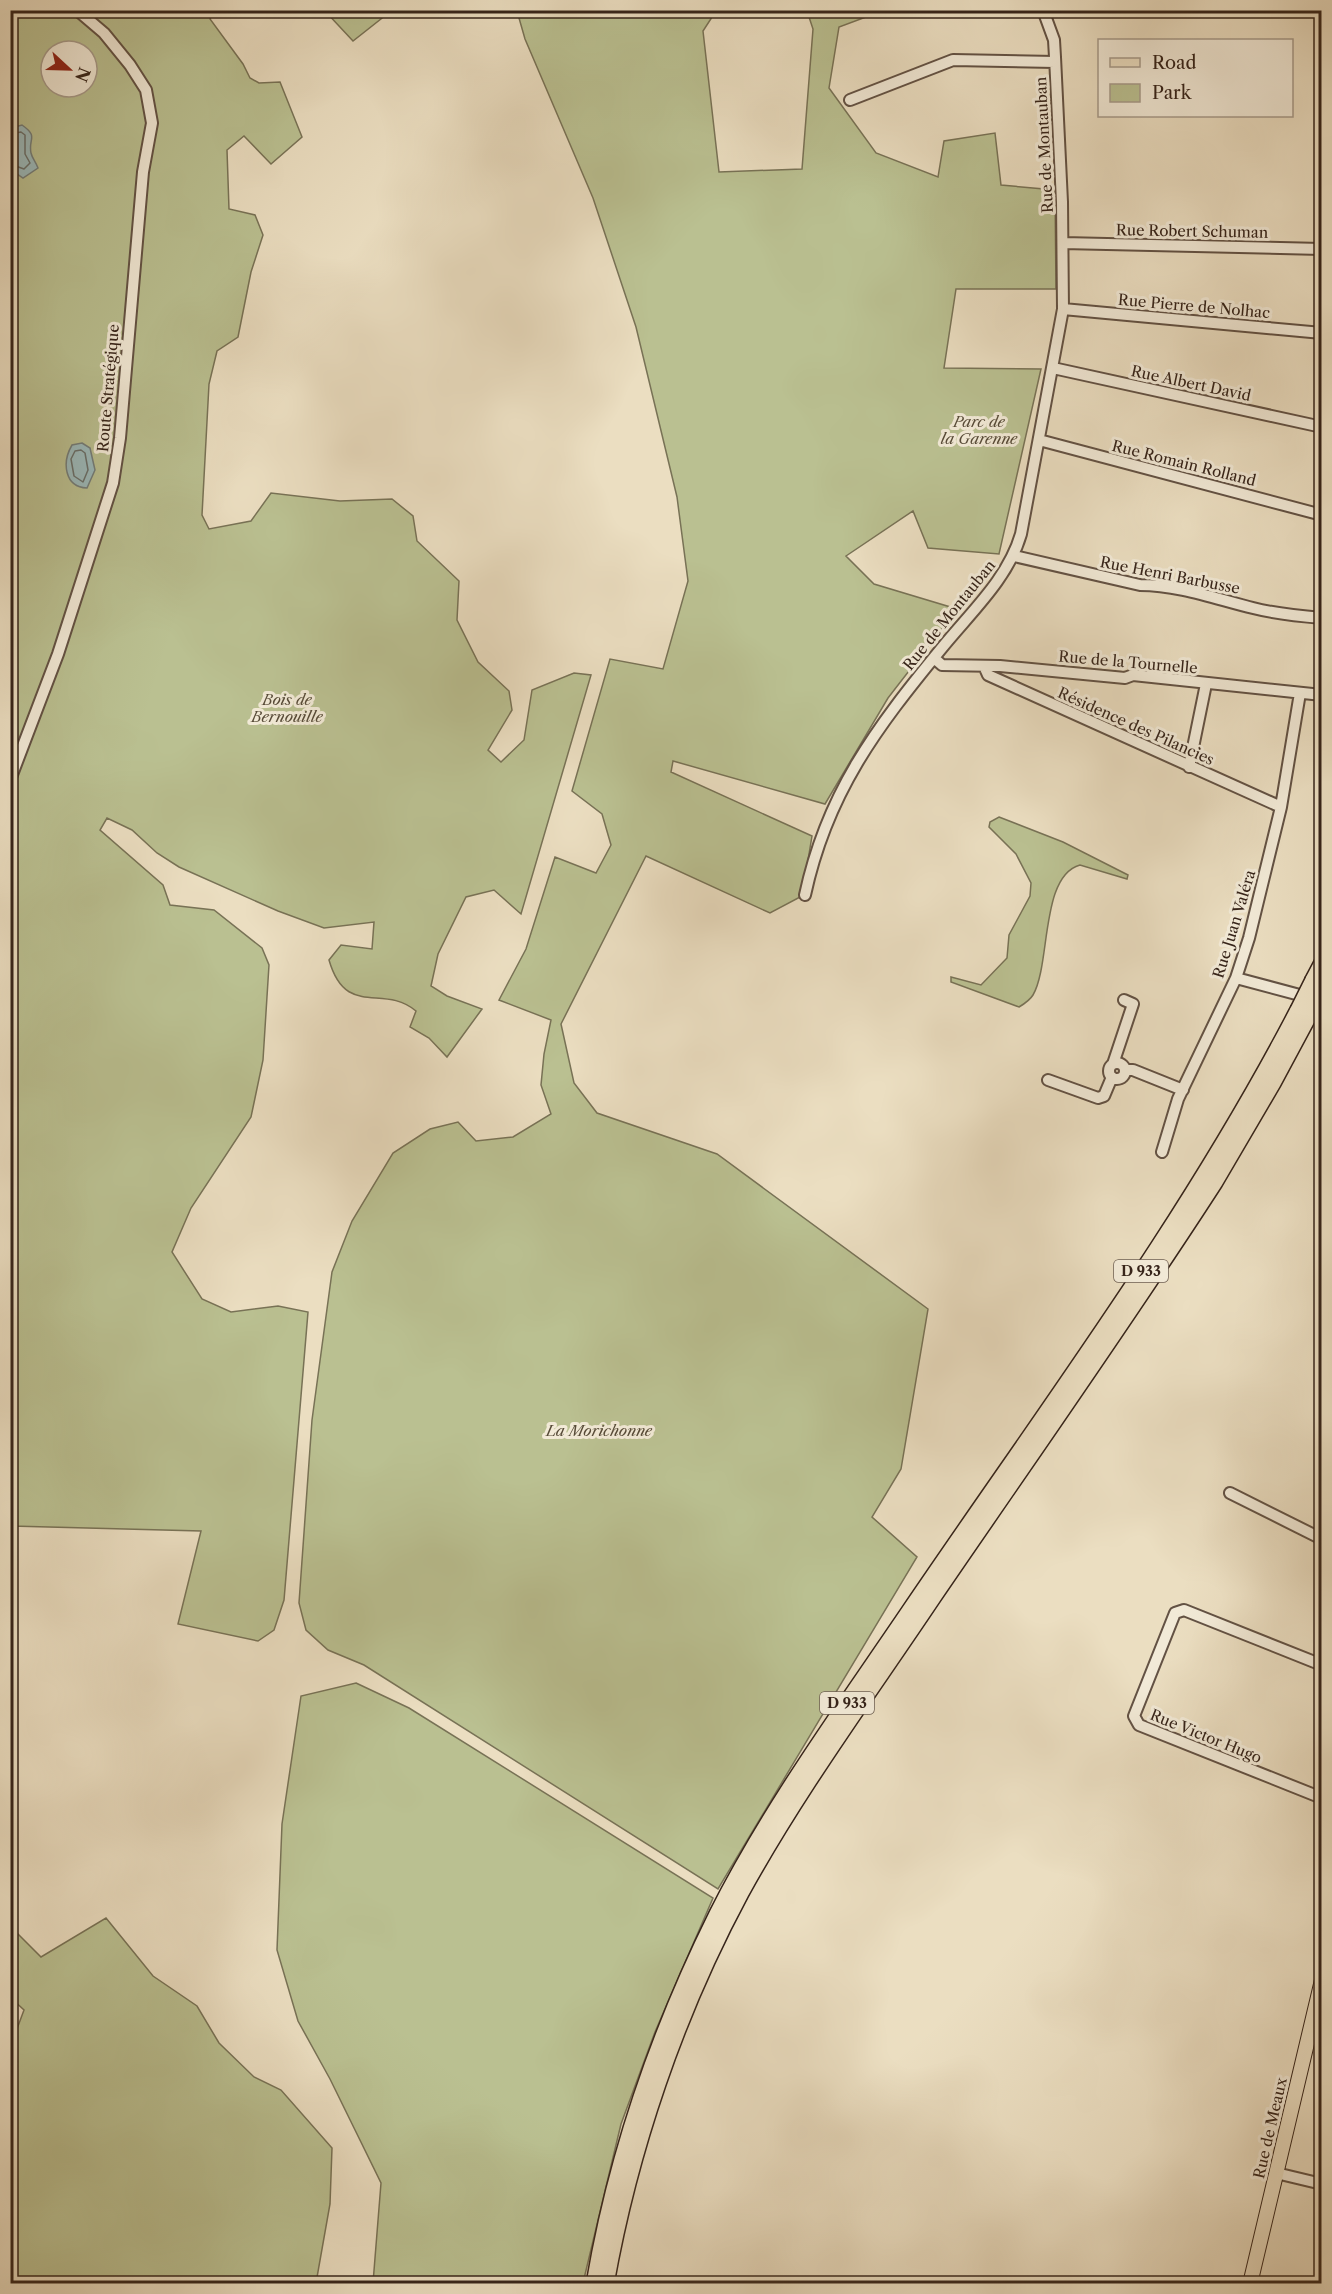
<svg xmlns="http://www.w3.org/2000/svg" width="1332" height="2294" viewBox="0 0 1332 2294" font-family="'Libre Caslon Text',serif">
<rect width="100%" height="100%" fill="#ebdec1"/>
<filter id="stains"><feTurbulence type="fractalNoise" baseFrequency=".00333" numOctaves="4"/><feColorMatrix values="0 0 0 0 .2 0 0 0 0 .09 0 0 0 0 .02 0 0 0 .5 -.17"/></filter>
<radialGradient id="worn" r=".72"><stop offset=".6" stop-color="#630" stop-opacity="0"/><stop offset="1" stop-color="#630" stop-opacity=".3"/></radialGradient>
<path fill="#bac091" stroke="#787256" stroke-width="1.5" fill-rule="evenodd" d="M11,11H214L210,19L243,64L250,78L259,83L280,82L302,137L271,164L244,136L227,150L229,209L255,215L263,235L251,272L238,337L217,351L209,384L202,515L209,529L251,521L271,493L340,501L392,499L413,516L417,541L459,581L457,620L478,662L509,691L512,710L488,750L501,762L524,740L532,690L574,673L591,675L521,914L494,890L466,897L438,954L431,986L447,996L482,1009L447,1057L429,1038L410,1027L416,1011C383,983 346,1019 329,960L341,945L372,949L374,922L324,928L278,911L179,867L157,853L132,830L107,818L100,830L163,885L170,905L214,910L262,948L269,965L263,1060L251,1117L191,1208L172,1252L202,1299L231,1312L278,1306L308,1312L284,1600L274,1630L258,1641L178,1624L201,1531L11,1526ZM51,51H87V87H51Z
M325,11H391L353,41Z
M517,11H716L703,31L719,172L802,169L813,29L807,11H882L839,27L829,88L876,153L938,177L944,141L995,133L1001,185L1055,190L1056,289H956L944,368L1041,369L999,554L928,548L913,511L846,556L874,584L957,609L888,698L825,804L673,761L671,772L812,836L802,896L770,913L646,856L561,1024L574,1083L597,1113L717,1154L928,1309L901,1469L872,1517L917,1557L718,1889L364,1665L328,1650L306,1630L299,1603L312,1420L332,1272L352,1221L393,1153L430,1129L458,1122L476,1141L513,1137L551,1114L541,1085L544,1054L551,1020L499,1000L526,949L555,857L596,873L611,845L602,814L572,791L610,659L663,669L688,581L677,497L636,327L593,198L525,39Z
M999,817L1063,842L1128,875L1127,879L1080,865C1040,876 1051,964 1033,995C1030,1000 1024,1004 1019,1007L951,982V977L981,985L1007,958L1009,935L1030,896L1031,883L1016,854L989,827L990,822Z
M356,1683L409,1708L713,1898L655,2032L621,2124L583,2283H373L381,2183L330,2079L298,2021L277,1950L282,1824L301,1696Z
M106,1918L153,1976L197,2006L219,2043L254,2077L281,2090L332,2148L330,2204L316,2283H11V2045L24,2010L11,1998V1927L41,1957Z"/>
<path fill="#9bbabc" stroke="#737e7b" stroke-width="1.5" d="M22,125C39,137 28,138 31,153C32,158 36,162 38,168L23,178L10,169L11,128Z
M82,443L90,448L95,470L87,488C64,487 62,462 72,445Z"/>
<g fill="none" stroke-linecap="round" stroke-linejoin="round">
<path stroke="#686f6b" stroke-width="1.5" d="M10,134L21,132L25,135V154L30,163L24,169L10,164
M81,450L85,453L88,470L83,482L74,476L71,459L75,451Z"/>
<g stroke="#635244" stroke-width="14">
<path id="minor" d="M850,100L953,60L1055,62
M1063,243L1322,249
M1063,309L1322,333
M1053,368L1322,427
M1039,440L1322,515
M1014,556L1140,585C1179,585 1216,599 1253,608C1276,614 1298,616 1322,618
M934,658L942,665L1000,666L1125,678L1133,675L1322,695
M984,666L988,675L1281,807
M1189,767L1206,684
M10,780L58,654L113,483L120,438L143,172L152,123L146,90L130,65L104,33L77,10
M805,895C827,793 876,728 941,649C970,613 1008,579 1021,534L1063,309L1062,202L1055,57L1054,40L1043,10
M1236,978L1311,998
M1109 1071a8 8 0 1 1 16 0a8 8 0 1 1-16 0Z
M1113,1064L1133,1004L1124,1000
M1125,1070H1133L1183,1090
M1048,1080L1098,1098L1104,1096L1112,1077
M1162,1152L1178,1099L1236,978L1249,938L1281,807L1300,693
M1230,1493L1322,1539
M1322,1665L1184,1610L1175,1613L1134,1716L1139,1725L1322,1798
M1308,2037L1322,2040
M1276,2173L1322,2184"/>
</g>
<g stroke="#36241a" stroke-width="16">
<path id="major" d="M1250,2284L1322,1980"/>
</g>
<g stroke="#36241a" stroke-width="18">
<path id="highway" d="M1313,980L1322,963
M594,2284C616,2155 659,2031 717,1914C771,1807 843,1709 910,1610C1043,1414 1189,1220 1298,1010
M606,2284C630,2149 676,2014 741,1893C797,1791 867,1696 932,1599C1027,1460 1124,1323 1215,1182L1273,1083L1310,1014"/>
</g>
<use href="#minor" stroke="#f2ead7" stroke-width="10"/>
<use href="#major" stroke="#ebdec1" stroke-width="14"/>
<use href="#highway" stroke="#ebdec1" stroke-width="15"/>
<g stroke="#36241a" stroke-width="18" stroke-linecap="butt">
<path id="highway-bridge" d="M1298,1010L1313,980
M1310,1014L1322,990"/>
</g>
<use href="#highway-bridge" stroke="#ebdec1" stroke-width="15"/>
</g>
<g text-anchor="middle" dominant-baseline="central" stroke-width="6" stroke-linejoin="round" paint-order="stroke">
<g fill="#f2ead7" stroke="#6e5f53" stroke-width="1.5">
<rect x="1114" y="1260" width="54" height="22" rx="4.5"/>
<rect x="820" y="1692" width="54" height="22" rx="4.5"/>
</g>
<g font-size="14" font-weight="bold" fill="#36241a">
<text x="1141" y="1271">D 933</text>
<text x="847" y="1703">D 933</text>
</g>
<g font-size="15" fill="#36241a" stroke="#f2ead7">
<text transform="translate(1044 145) rotate(-93)">Rue de Montauban</text>
<text transform="translate(1192 231) rotate(1)">Rue Robert Schuman</text>
<text transform="translate(1194 306) rotate(5)">Rue Pierre de Nolhac</text>
<text transform="translate(1191 383) rotate(12)">Rue Albert David</text>
<text transform="translate(108 388) rotate(-85)">Route Stratégique</text>
<text transform="translate(1184 463) rotate(14)">Rue Romain Rolland</text>
<text transform="translate(1170 575) rotate(11)">Rue Henri Barbusse</text>
<text transform="translate(949 615) rotate(-51)">Rue de Montauban</text>
<text transform="translate(1128 662) rotate(5)">Rue de la Tournelle</text>
<text transform="translate(1136 726) rotate(24)">Résidence des Pilancies</text>
<text transform="translate(1234 924) rotate(-73)">Rue Juan Valéra</text>
<text transform="translate(1206 1736) rotate(22)">Rue Victor Hugo</text>
<text transform="translate(1270 2128) rotate(-77)">Rue de Meaux</text>
</g>
<g font-size="15" font-style="italic" fill="#574b38" stroke="#f2ead7">
<text x="979" y="421">Parc de<tspan x="979" dy="17">la Garenne</tspan></text>
<text x="287" y="699">Bois de<tspan x="287" dy="17">Bernouille</tspan></text>
<text x="599" y="1430">La Morichonne</text>
</g>
</g>
<rect width="1332" height="2294" fill="none" stroke="#ebdec1" stroke-width="36"/>
<rect x="12" y="12" width="1308" height="2270" fill="none" stroke="#36241a" stroke-width="3"/>
<rect x="18" y="18" width="1296" height="2258" fill="none" stroke="#36241a" stroke-width="1.5"/>
<rect x="1098" y="39" width="195" height="78" fill="#f2ead7" stroke="#a79b8b" stroke-width="1.5"/>
<rect x="1110" y="58" width="30" height="9" fill="#ebdec1" stroke="#a79b8b" stroke-width="1.5"/>
<text x="1152" y="69" font-size="18" fill="#36241a">Road</text>
<rect x="1110" y="84" width="30" height="18" fill="#bac091" stroke="#a79b8b" stroke-width="1.5"/>
<text x="1152" y="99" font-size="18" fill="#36241a">Park</text>
<g transform="translate(69 69) rotate(112)"><circle r="28" fill="#f2ead7" stroke="#a79b8b" stroke-width="1.5"/>
<path d="M0-4.5L10 22L0 15L-10 22Z" fill="#8f2418"/>
<text y="-9" font-size="16" font-weight="bold" text-anchor="middle" fill="#36241a">N</text>
</g>
<rect width="100%" height="100%" filter="url(#stains)"/>
<rect width="100%" height="100%" fill="url(#worn)"/>
</svg>
